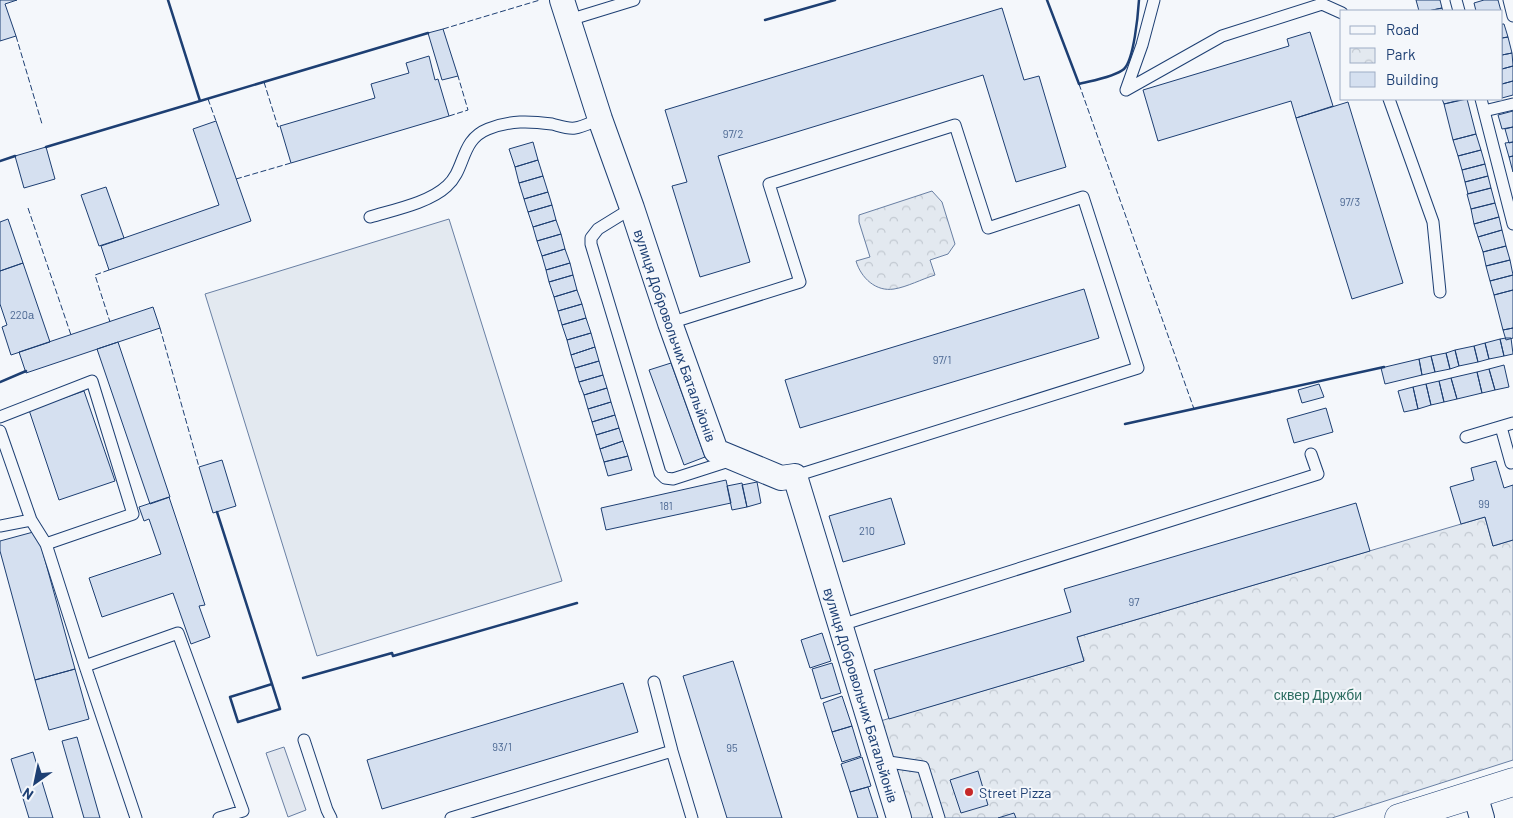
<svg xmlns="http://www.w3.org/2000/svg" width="1513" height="818" viewBox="0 0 1513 818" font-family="Barlow,sans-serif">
<defs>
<pattern id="park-crowns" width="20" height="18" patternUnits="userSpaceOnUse" patternTransform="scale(1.25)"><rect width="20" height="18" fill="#e3e9f0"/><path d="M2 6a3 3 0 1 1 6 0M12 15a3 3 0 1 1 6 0" fill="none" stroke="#c2c9d1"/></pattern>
</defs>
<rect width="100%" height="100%" fill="#f4f7fb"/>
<path fill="url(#park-crowns)" stroke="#687fa3" d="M932,191L942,202L955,244L948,254L930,260L935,275C922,279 907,287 894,289C876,292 861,278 856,261L870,257L859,222V215Z
M1485,517L1493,546L1513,540V760L1332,818H905L877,722L1084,661L1077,637Z"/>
<path fill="#e3e9f0" stroke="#687fa3" d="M449,219L562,581L317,656L205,294Z"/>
<path fill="#e3e8f0" stroke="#687fa3" d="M284,747L306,810L288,817L266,753Z"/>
<path fill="#d5e0f0" stroke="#1d3f73" d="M0,0H17L5,4L16,36L0,41Z
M1416,0H1440L1442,8L1428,11H1419Z
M1484,0H1498L1501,11H1476L1474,3Z
M1002,8L1024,80L1039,76L1066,167L1016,182L983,75L718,156L750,262L700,277L672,186L687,182L665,110Z
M1442,8L1443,11H1428Z
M1502,24H1504L1508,37L1502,38Z
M443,29L458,76L442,80L428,33Z
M1310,32L1333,106L1296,118L1291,101L1158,141L1143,90L1289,46L1287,39Z
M1508,37L1512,53L1502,55V38Z
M1512,53L1513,66L1502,69V55Z
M429,56L435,80L438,79L449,116L291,163L280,126L375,98L371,84L409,73L406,63Z
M1513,66V81L1502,84V69Z
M1513,81V95L1502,98V84Z
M1442,99H1464L1444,104Z
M1467,99L1476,134L1453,140L1444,104Z
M1348,102L1403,283L1352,299L1296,118Z
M1513,111V127L1502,129L1498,115Z
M216,121L251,221L109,270L101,246L219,205L193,129Z
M1513,127V142L1509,143L1505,129Z
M1476,134L1481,150L1458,156L1453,140Z
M533,142L538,160L515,167L509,149Z
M1513,142V156L1509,157L1505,143Z
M46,147L55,179L24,188L15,156Z
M1481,150L1485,164L1462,170L1458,156Z
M1513,156V172L1509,157Z
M538,160L543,176L519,183L515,167Z
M1485,164L1488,176L1465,182L1462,170Z
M543,176L548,192L524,199L519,183Z
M1488,176L1491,188L1468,194L1465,182Z
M106,187L124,238L99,246L81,195Z
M1491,188L1495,203L1471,209L1467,194Z
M548,192L552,205L528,212L524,199Z
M1495,203L1499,217L1474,224L1471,209Z
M552,205L556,220L533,227L528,212Z
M1499,217L1502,230L1478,237L1474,224Z
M8,219L23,263L0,271V222Z
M556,220L561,234L537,241L533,227Z
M1502,230L1506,246L1483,252L1478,237Z
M561,234L565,249L542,256L537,241Z
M1506,246L1510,260L1486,266L1483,252Z
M565,249L570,263L546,270L542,256Z
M1510,260L1513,275L1490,281L1486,266Z
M23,263L50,342L11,355L2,327L7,325L0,304V271Z
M570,263L573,275L549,282L546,270Z
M573,275L577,290L554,297L549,282Z
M1513,275V290L1494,295L1490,281Z
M1084,289L1099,338L800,428L785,380Z
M577,290L582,304L558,311L554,297Z
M1513,290V328L1503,330L1494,295Z
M582,304L586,318L562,325L558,311Z
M153,307L160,328L26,373L19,352Z
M586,318L591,333L567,340L562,325Z
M1513,328V338L1506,340L1503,330Z
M591,333L595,347L571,355L567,340Z
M1506,338H1511L1513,354L1504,356L1500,339Z
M1500,339L1504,356L1489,359L1485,343Z
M118,342L170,497L150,504L97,349Z
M1485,343L1489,359L1478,362L1474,346Z
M1474,346L1478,362L1459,366L1455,350Z
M595,347L599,361L575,368L571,355Z
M1455,350L1459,366L1450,369L1446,353Z
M1446,353L1450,369L1435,372L1431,356Z
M1431,356L1435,372L1422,375L1419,359Z
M1419,359L1422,375L1385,384L1381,368Z
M599,361L603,375L579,382L575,368Z
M671,363L705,457L684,465L649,370Z
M1504,365L1509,387L1495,390L1489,369Z
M1489,369L1495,390L1482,393L1477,372Z
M1477,372L1482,393L1457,399L1451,378Z
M603,375L607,388L584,395L579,382Z
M1451,378L1457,399L1444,402L1439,381Z
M1439,381L1444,402L1431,405L1426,384Z
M1319,384L1324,397L1302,403L1298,390Z
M1426,384L1431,405L1418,409L1413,387Z
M1413,387L1418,409L1404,412L1398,391Z
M607,388L611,402L588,409L584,395Z
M84,391L115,481L59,500L29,410Z
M611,402L615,415L592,422L588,409Z
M1326,408L1333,432L1294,443L1287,419Z
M615,415L619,428L596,435L592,422Z
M619,428L623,441L600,449L596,435Z
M623,441L628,456L604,462L600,449Z
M628,456L632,470L608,476L604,462Z
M222,460L236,506L213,513L199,467Z
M1496,461L1504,488L1513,485V540L1493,546L1485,517L1461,524L1450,487L1474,480L1471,468Z
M726,480L731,503L606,530L601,508Z
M757,482L761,503L747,507L742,485Z
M742,483L747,507L732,510L727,486Z
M169,497L205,605L199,606L210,637L191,644L173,593L102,617L89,578L161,554L149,519L144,521L139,507Z
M891,498L905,544L843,562L829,516Z
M1356,503L1370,551L1077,637L1084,661L889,719L874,670L1071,612L1064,589Z
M37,531L75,669L35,680L0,551V541Z
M822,633L831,661L810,668L801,640Z
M733,661L782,818H727L683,676Z
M832,663L841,693L821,699L812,669Z
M75,669L89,719L49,730L35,680Z
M623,683L638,732L382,809L367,760Z
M842,696L852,726L832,732L823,703Z
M852,726L861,756L842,762L832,732Z
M77,737L100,818H84L62,741Z
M33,752L53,818H29L11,759Z
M862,757L871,786L850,792L841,764Z
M978,771L988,805L961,813L950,780Z
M868,787L878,818H858L850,792Z
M1014,813L1016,818H998Z"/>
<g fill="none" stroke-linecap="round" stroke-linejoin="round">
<g stroke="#1d3f73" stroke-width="13">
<path id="lane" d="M1456,0L1459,11
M1509,0L1513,16
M569,20L634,0
M1126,90L1222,36L1322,4L1342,13
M1126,90L1142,45L1154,0
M1389,99L1433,222L1440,292
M1481,99L1513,224
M1484,111L1513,104
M632,208L598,229L591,238V244L660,473L665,478L673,479L732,460
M370,217C393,210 429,203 447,186C466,169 460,140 488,129C510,120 530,121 552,124C560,126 567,129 575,128C583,127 592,122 600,119
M670,323L800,282L769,184L955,125L988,228L1083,197L1138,368L795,476
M0,417L92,381L133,514L46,544
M1501,427L1511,463
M0,431L31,520
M1466,437L1513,423
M0,526L31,520L46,544L85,666L136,818
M841,625L1318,474L1311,454
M85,666L178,633L243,811L219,818
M654,682L672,751L692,818
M304,740L327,810L331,818
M882,761L923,767L939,818
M451,818L672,751"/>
</g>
<g stroke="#1d3f73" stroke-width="26">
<g id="street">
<path id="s1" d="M562,0L600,119L632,208L670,323L716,451L781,478L795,476L899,818"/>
<path d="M1475,794L1482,818"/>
</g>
</g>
<g stroke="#1d3f73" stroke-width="29">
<path id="secondary" d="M1399,818L1513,782"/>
</g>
<use href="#lane" stroke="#f4f7fb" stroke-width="11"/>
<use href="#street" stroke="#f4f7fb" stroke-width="24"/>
<use href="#secondary" stroke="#f4f7fb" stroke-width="28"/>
<path stroke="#1d3f73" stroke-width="1" stroke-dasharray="6 2.5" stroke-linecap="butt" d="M443,29L540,0
M16,36L42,124
M264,82L278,127L280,126
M1079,84L1194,409
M208,99L216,121
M449,116L468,110L458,76
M236,179L291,163
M28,208L71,335
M109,270L95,275L110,322
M160,328L199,467"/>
<path stroke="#1d3f73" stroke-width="2.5" d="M168,0L200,101L428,33
M1047,0L1079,84C1090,81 1115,77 1124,69C1134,59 1138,15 1139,0
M765,20L835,0
M46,147L200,101
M0,161L15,156
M0,382L26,371
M1125,424L1384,367
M217,512L272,684L280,709L238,722L230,697L272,684
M303,678L392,653L393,656L577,603"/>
</g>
<circle fill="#c62828" stroke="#f4f7fb" stroke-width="2" cx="969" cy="792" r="5"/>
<g text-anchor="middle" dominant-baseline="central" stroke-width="4" stroke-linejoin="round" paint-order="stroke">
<g font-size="11" fill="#4b6792">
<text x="733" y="133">97/2</text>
<text x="1350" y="201">97/3</text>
<text x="22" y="314">220а</text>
<text x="942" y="359">97/1</text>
<text x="1484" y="503">99</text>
<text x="666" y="505">181</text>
<text x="867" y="530">210</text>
<text x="1134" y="601">97</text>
<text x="502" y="746">93/1</text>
<text x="732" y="747">95</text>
</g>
<g font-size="14" fill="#1d3f73" stroke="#f4f7fb">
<text stroke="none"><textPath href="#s1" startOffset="354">вулиця Добровольчих Батальйонів</textPath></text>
<text stroke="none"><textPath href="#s1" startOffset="790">вулиця Добровольчих Батальйонів</textPath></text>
</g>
<g font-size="14" fill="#2c6c60" stroke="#f4f7fb">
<text x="1318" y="694">сквер Дружби</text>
</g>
<g font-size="14" fill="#1d3f73" stroke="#f4f7fb" text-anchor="start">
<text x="979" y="792">Street Pizza</text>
</g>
</g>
<rect x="1340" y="10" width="162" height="90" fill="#f4f7fb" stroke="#9eadc5"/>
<rect x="1350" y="26" width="25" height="8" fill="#f4f7fb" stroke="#9eadc5"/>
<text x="1386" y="35" font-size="15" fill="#1d3f73">Road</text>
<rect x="1350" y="48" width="25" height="15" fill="url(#park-crowns)" stroke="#9eadc5"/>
<text x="1386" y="60" font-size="15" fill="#1d3f73">Park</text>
<rect x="1350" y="72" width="25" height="15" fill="#d5e0f0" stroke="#9eadc5"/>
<text x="1386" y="85" font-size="15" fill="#1d3f73">Building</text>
<g transform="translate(35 783) rotate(213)" stroke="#f4f7fb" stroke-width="4" paint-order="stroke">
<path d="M0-4L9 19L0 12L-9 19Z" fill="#1d3f73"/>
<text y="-8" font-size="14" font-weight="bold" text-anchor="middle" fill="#1d3f73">N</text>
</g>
</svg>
